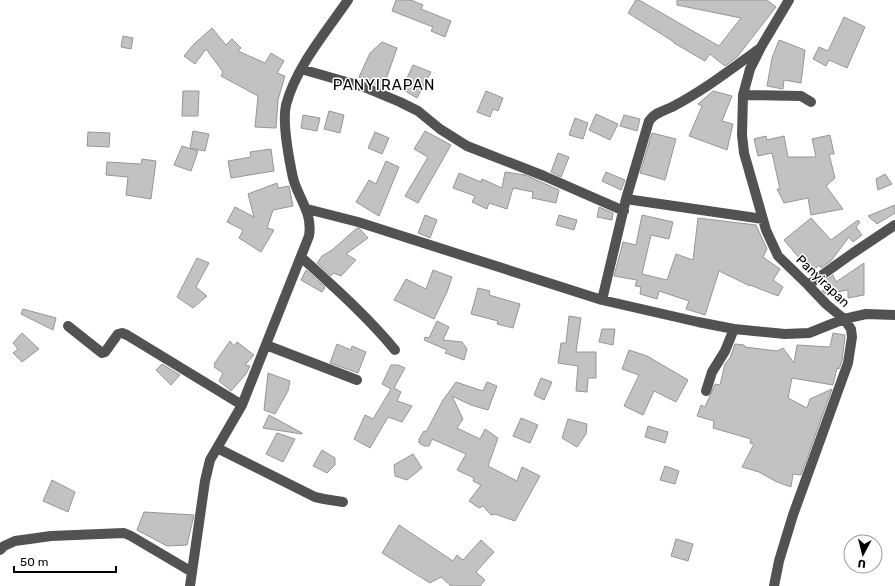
<svg xmlns="http://www.w3.org/2000/svg" width="895" height="586" viewBox="0 0 895 586" font-family="Rubik,sans-serif">
<rect width="100%" height="100%" fill="#fff"/>
<path fill="#c2c2c2" stroke="#969696" d="M396,0H411L423,5L421,9L451,21L445,37L431,31L433,27L392,11Z
M636,0H639L719,46L741,18L677,5V0H767L776,7L737,57L725,66L710,54L705,61L674,43V42L628,13Z
M844,17L865,27L847,68L829,60L826,66L813,59L819,47L828,51Z
M212,28L226,45L232,39L241,48L238,51L265,63L271,53L284,61L277,73L285,76L278,100L276,128L255,127L258,96L221,76L223,72L206,49L195,64L184,56L194,44Z
M123,36L133,38L131,49L121,47Z
M779,40L805,50L801,83L784,80L783,89L767,86L772,58Z
M382,42L397,48L383,88L359,77L370,53Z
M413,65L431,72L417,98L402,89Z
M183,91H199L198,116H182Z
M486,91L503,98L498,111L493,109L490,117L477,112Z
M713,91L732,96L722,121L733,124L727,150L689,136L702,106L698,104Z
M329,111L344,115L340,133L324,129Z
M596,114L618,124L610,140L589,130Z
M303,115L320,118L317,131L301,128Z
M624,115L640,119L637,131L620,126Z
M575,118L588,123L583,139L569,135Z
M193,131L209,134L205,151L190,148Z
M425,131L451,145L418,203L405,196L428,157L414,149Z
M88,132L110,133L109,147L87,146Z
M375,132L389,138L382,154L368,148Z
M652,133L676,139L665,180L640,173Z
M830,135L834,154H829L835,178L826,186L843,209L811,215L808,198L784,203L777,189H780L772,153L758,156L754,139L766,136L767,140L784,136L788,157H816L812,139Z
M182,146L198,151L191,171L174,165Z
M271,149L274,171L231,178L228,161L251,157L250,152Z
M558,153L569,157L561,177L551,172Z
M142,159L156,161L151,199L126,195L128,177L106,175L107,162L141,164Z
M386,161L399,167L379,216L356,202L369,180L376,184Z
M505,172L525,175L559,190L556,203L532,198L533,192L513,188L507,209L489,203L487,209L472,202L475,196L453,188L459,173L481,182L482,179L502,188Z
M606,172L625,180L621,190L602,181Z
M885,174L892,184L878,190L876,179Z
M277,183L278,188L289,186L293,206L273,210L267,228L274,230L261,252L239,238L243,230L227,222L235,207L254,217L248,194Z
M895,205V213L877,224L868,216Z
M599,207L613,213L612,220L597,217Z
M425,215L437,220L430,238L418,233Z
M559,215L577,220L574,230L556,225Z
M642,215L673,222L669,239L651,235L642,274L667,280L676,254L693,260L698,218L756,225L767,249L763,257L780,269L773,280L783,287L778,296L750,285V286L719,271L705,315L686,309L689,301L659,291L657,299L640,294L641,287L635,286L637,280L614,276L623,242L636,245Z
M811,218L831,240L858,220L860,222L856,227L862,235L853,242L849,237L831,261L821,268L820,265L811,272L784,240Z
M357,228L360,229L368,238L346,254L356,260L341,276L333,273L331,276L317,263L322,256L332,250Z
M197,258L209,263L196,287L207,296L193,308L177,297Z
M864,263V295L848,298V290L825,294L822,291L827,288L825,281L833,275L836,282Z
M306,270L325,287L322,292L301,280Z
M433,270L452,277L447,292L434,319L394,300L406,279L426,289Z
M478,288L490,291L489,295L520,304L513,328L497,324L498,321L471,314Z
M23,309L56,318L53,330L21,314Z
M569,316L581,318L576,352H596V378H588L587,392L576,391L578,366L558,363L561,343H566Z
M437,321L449,327L443,340L462,342L467,349L464,360L445,353L447,350L424,340L425,337L429,338Z
M602,329H615L613,345L599,342Z
M22,333L39,349L22,362L13,353L18,349L13,343Z
M833,333L845,335V337L842,361L839,369L837,368L833,385L792,378L788,398L807,408L810,399L832,389L801,475L793,474L791,487L777,482L759,472L742,467L754,444L750,443L751,439L713,428L714,421L697,416L701,405L705,407L715,384L720,385L725,364L730,358L735,344L744,345L745,347L777,351L783,348L794,363L797,345L830,347Z
M230,341L234,346L237,342L254,355L245,365L250,366L246,374L231,391L219,381L223,373L214,367L215,365L214,364Z
M337,344L351,350L352,346L366,352L358,373L330,363Z
M629,350L647,356L688,380L676,402L654,391L643,415L624,406L639,375L622,369Z
M162,364L180,375L171,385L156,370Z
M391,365H398L405,368L394,388L401,392L397,401L412,406L402,422L388,417L370,448L354,439L365,415L373,419L391,389L382,384Z
M268,373L290,381L288,391L275,414L264,410Z
M541,378L552,382L544,400L534,395Z
M456,382L483,391L487,382L497,386L488,410L471,405L452,396L463,419L457,428L480,439L485,429L498,438L488,466L517,481L522,467L540,476L515,521L495,514L491,515L483,506L479,508L469,501L481,485L473,481L474,478L457,470L466,454L432,439L429,446H424L419,443V439L424,431L426,432L443,400Z
M269,415L302,433V434L263,428Z
M521,418L538,425L530,443L513,436Z
M568,419L587,424L586,434L577,447L562,438Z
M648,426L668,432L665,443L645,437Z
M277,433L295,439L283,462L266,454Z
M322,450L335,458V465L327,473L313,466Z
M413,454L422,468L407,480L395,476L394,465Z
M665,466L679,471L675,484L660,480Z
M52,480L75,492L68,512L43,501Z
M144,512L194,515L187,545L167,546L137,530Z
M399,525L453,561L457,555L463,560L481,540L494,552L476,572L485,580L480,586H451L441,577L430,583L382,553Z
M676,539L693,544L688,561L671,556Z"/>
<g fill="none" stroke-linecap="round" stroke-linejoin="round">
<path stroke="#525252" stroke-width="10" d="M301,69L364,87L400,102L418,111L440,129L467,146L544,176L624,211
M743,95L801,96L811,102
M626,199L649,121C654,113 663,111 672,107C703,91 730,70 759,49
M307,209L358,222L602,300L698,322L734,329L785,334L809,333L844,319L866,314L895,315
M301,257C334,287 367,316 395,350
M808,285L853,253L895,225
M602,300L626,199L763,219
M68,326L102,353L105,352L118,334L122,333L127,335L242,405
M266,345L357,380
M706,391L712,372L725,351L734,329
M217,448L315,497L324,499L343,502
M0,550L4,546L15,541L51,536L124,533L131,536L192,572
M190,586L205,481L210,460L242,405L309,236C313,212 298,198 293,178C289,159 282,123 286,105C296,67 326,32 348,0
M774,586L779,561L793,515L848,363L852,337L851,329L844,319L826,304L808,285L778,256L766,230L744,153L742,135L743,95L750,69L761,47L789,0"/>
</g>
<g text-anchor="middle" dominant-baseline="central" stroke-width="3" stroke-linejoin="round" paint-order="stroke">
<g font-size="13" fill="#000" stroke="#fff">
<text transform="translate(823 281) rotate(44)">Panyirapan</text>
</g>
<g font-size="15" letter-spacing="1" fill="#000" stroke="#fff">
<text x="384" y="85">PANYIRAPAN</text>
</g>
</g>
<g transform="translate(863 554) rotate(187)"><circle r="19" fill="#ffffff" stroke="#999999"/>
<path d="M0-3L7 15L0 10L-7 15Z" fill="#000000"/>
<text y="-6" font-size="11" font-weight="bold" text-anchor="middle" fill="#000000">U</text>
</g>
<path d="M14 566v6h102v-6" fill="none" stroke="#000000" stroke-width="2"/>
<text x="20" y="566" font-size="12" fill="#000000" stroke="#ffffff" stroke-width="3" paint-order="stroke">50 m</text>
</svg>
